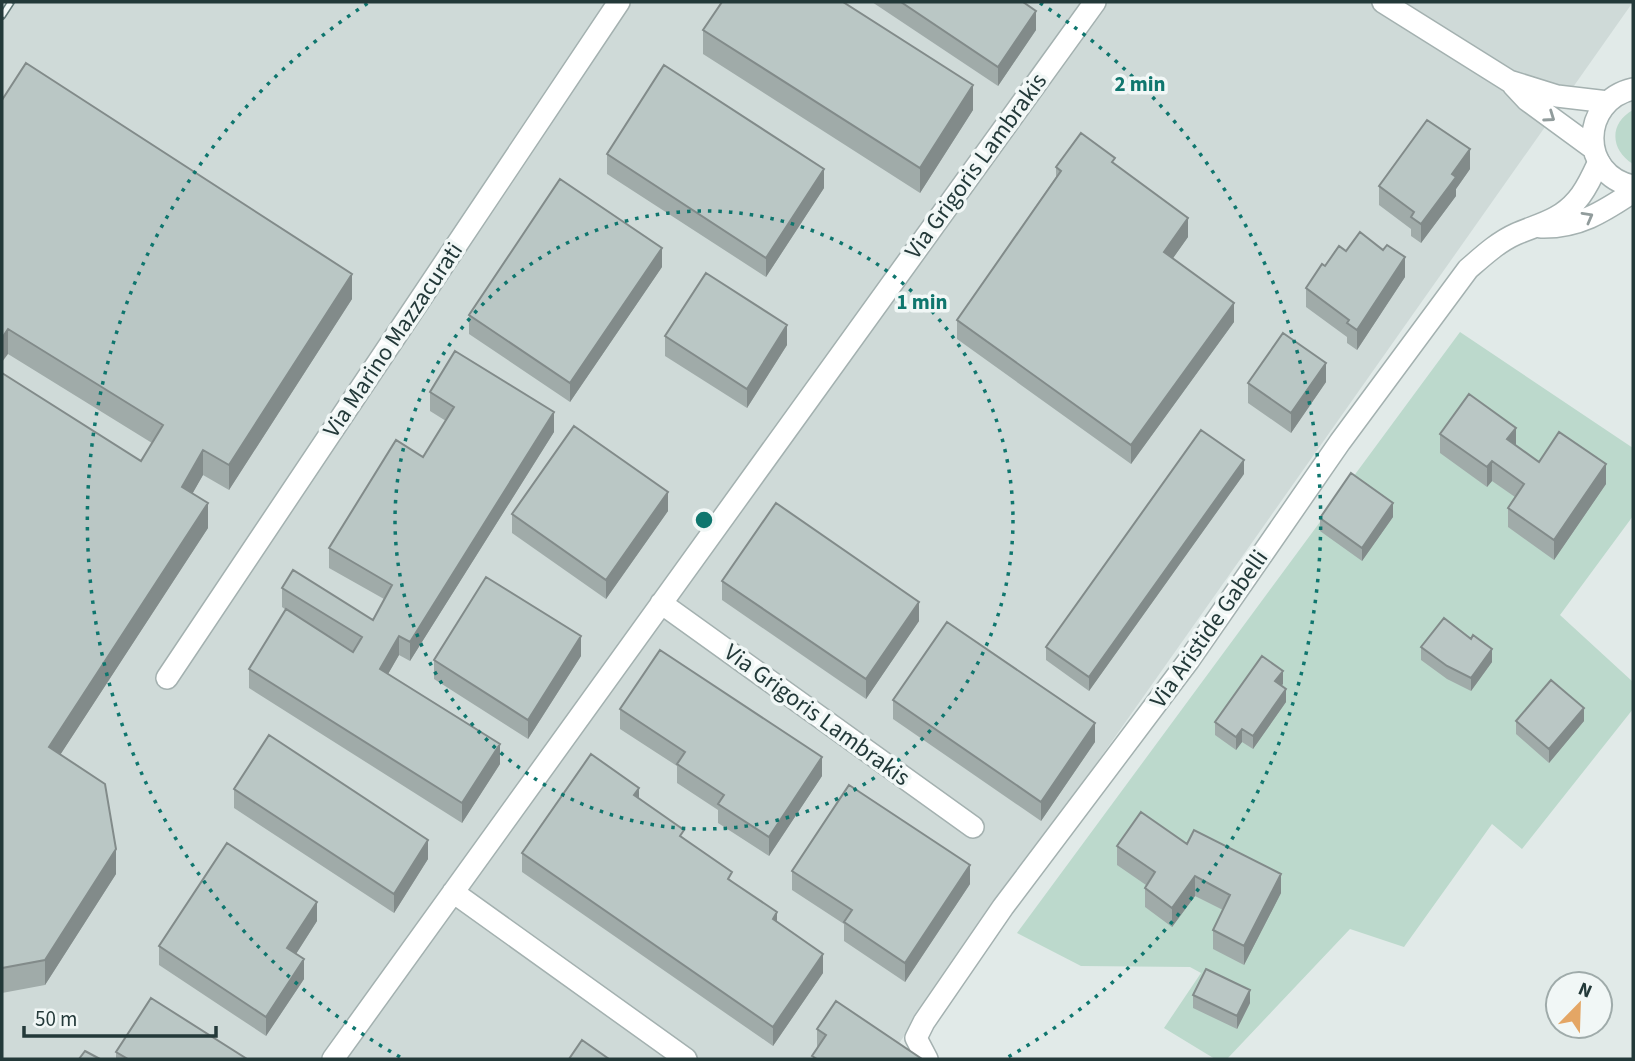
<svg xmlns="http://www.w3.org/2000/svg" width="1635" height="1061" viewBox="0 0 1635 1061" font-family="'Source Sans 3',sans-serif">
<rect width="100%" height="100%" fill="#e1eae8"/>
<path fill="#cfdad8" d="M2,2H1633L888,1059H2Z"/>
<path fill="#bcd9cc" d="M1633,110V164C1610,150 1609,123 1633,110Z
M1460,332L1633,448V516L1560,615L1633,682V709L1522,849L1492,824L1404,947L1350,929L1227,1059H1215L1164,1028L1201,973L1190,967L1081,966L1017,933Z"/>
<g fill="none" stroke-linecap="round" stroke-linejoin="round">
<g stroke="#a4b1b0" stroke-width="24">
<path id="minor" d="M1541,227C1578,228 1603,212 1633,192
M661,603L973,827
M167,678L619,2
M453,892L686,1059
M333,1059L1095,2
M927,1059L916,1038L924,1022L1003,907L1189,660L1340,442L1468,269C1483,256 1498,242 1516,234C1539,224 1559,221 1577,200C1587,189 1592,175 1599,162"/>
</g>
<g stroke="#a4b1b0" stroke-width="24">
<path id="tertiary" d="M1383,2L1509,81L1557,96L1608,102
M1513,85L1527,100L1594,149
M1633,89C1580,101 1579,175 1633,186"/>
</g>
<use href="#minor" stroke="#fff" stroke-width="21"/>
<use href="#tertiary" stroke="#fff" stroke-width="21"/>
<g stroke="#5d7574" stroke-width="8">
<path id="rail" d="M2,16L11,2"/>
</g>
<use href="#rail" stroke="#f1f7f6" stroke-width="5" stroke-dasharray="16" stroke-linecap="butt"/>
</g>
<path fill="#a0aba9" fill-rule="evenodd" d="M872,2H1023L1036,30L998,86Z
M703,30L973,110L920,193L703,54Z
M2,100L352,299L229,490L203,475L192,494L208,528L60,755L116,874L45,985L2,993V373L141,461L152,443L8,354Z
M607,154L824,188L766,277L607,174Z
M1115,165L1188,237L1173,258L1234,322L1131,464L957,339V320L1056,177V167Z
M1470,169L1456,189V196L1421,243L1411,236V229L1379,205V186Z
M1346,251L1405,277L1357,350L1347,343V337L1306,307V288L1325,266Z
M662,267L570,402L469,334V315Z
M665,336L787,345L747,408L665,356Z
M1326,382L1291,433L1248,403V383Z
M430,392L554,432L410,661L399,655L388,674L500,764L462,823L249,688V669L286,610L282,607V588L373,620L384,599L329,568V548L423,457L446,421L430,411ZM296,616L353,651V652Z
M1440,434L1516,446L1539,462L1606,484L1554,560L1508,527V508L1515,497L1492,481L1487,487L1440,453Z
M1244,474L1089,691L1046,660V647Z
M668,511L606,599L512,533V514Z
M1393,517L1362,561L1320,531V518Z
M722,581L919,621L866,699L722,600Z
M1421,647L1492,662L1471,691L1447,679L1421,660Z
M581,656L528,739L434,679V660Z
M1283,684L1281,685L1286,702L1253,749L1242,742L1236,750L1215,735V722Z
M893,700L1095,742L1041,821L893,719Z
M620,709L822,776L769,856L718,823V810L677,783V766L620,729Z
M1516,721H1584L1549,763L1516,734Z
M234,789L428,859L394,913L234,808Z
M639,798L732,881L823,973L773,1046L522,872V853Z
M1187,844L1281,893L1244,965L1213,949V930L1223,910L1195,896L1172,927L1145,907V888L1146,885L1117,865V846Z
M792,871L970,884L905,982L844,941V924L792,890Z
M317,921L296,954L304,979L266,1036L159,965V946Z
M1193,995L1250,1003L1237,1029L1193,1008Z
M817,1029L922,1059L817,1048Z
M116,1052L247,1059H116Z"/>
<path fill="#828b8a" d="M1036,11V30L998,86V67Z
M973,85V110L920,193V168Z
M1470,149V169L1456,189V196L1421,243V224L1452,174Z
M824,169V188L766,277V258Z
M1188,218V237L1164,271V252Z
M662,248V267L570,402V383Z
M1405,257V277L1357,350V330Z
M352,274V299L229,490V465Z
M1234,303V322L1131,464V445Z
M787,325V345L747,408V389Z
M8,329V354L2,362V338Z
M1326,363V382L1291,433V413Z
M554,412V432L410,661V642Z
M1516,428V447L1507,439Z
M203,450V475L182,512V487Z
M1244,460V474L1089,691V677Z
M1492,461V481L1487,487V467Z
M1606,464V484L1554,560V540Z
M668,492V511L606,599V580Z
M208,503V528L49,772V747Z
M1393,503V517L1362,561V548Z
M919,602V621L866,699V679Z
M399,636V655L380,688V669Z
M581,636V656L528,739V720Z
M1492,649V662L1471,691V678Z
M1283,671V684L1275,694V681Z
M1286,689V702L1253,749V736Z
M1584,708V721L1549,763V749Z
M1095,723V742L1041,821V802Z
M1242,729V742L1236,750V737Z
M500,744V764L462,823V803Z
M822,757V776L769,856V837Z
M639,788V807L634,795Z
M428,840V859L394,913V894Z
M116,849V874L45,985V960Z
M970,865V884L905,982V963Z
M1281,874V893L1244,965V946Z
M1195,876V896L1172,927V908Z
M317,902V921L287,968V948Z
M777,912V932L773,919Z
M823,954V973L773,1046V1027Z
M304,959V979L266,1036V1017Z
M1250,990V1003L1237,1029V1016Z"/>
<path fill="#bac7c5" stroke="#828b8a" stroke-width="2" d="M722,2H843L973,85L920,168L703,30Z
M901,2H1023L1036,11L998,67Z
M26,63L352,274L229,465L203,450L182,487L208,503L49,747L105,784L116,849L45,960L2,968V373L141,461L163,425L8,329L2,338V100Z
M664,65L824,169L766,258L607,154Z
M1427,120L1470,149L1452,174L1456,177L1421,224L1411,217L1414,212L1379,186Z
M1081,133L1115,158L1112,162L1188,218L1164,252L1234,303L1131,445L957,320L1061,171L1056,167Z
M560,179L662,248L570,383L469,315Z
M1360,232L1383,250L1387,245L1405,257L1357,330L1347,323L1349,320L1306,288L1322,264L1325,266L1339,246L1346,251Z
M706,273L787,325L747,389L665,336Z
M1283,333L1326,363L1291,413L1248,383Z
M455,351L554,412L410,642L399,636L380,669L500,744L462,803L249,669L286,609L353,652L362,637L282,588L293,570L373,620L392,585L329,548L396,440L423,457L454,407L430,392Z
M1469,394L1516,428L1507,439L1539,462L1559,432L1606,464L1554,540L1508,508L1524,484L1492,461L1487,467L1440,434Z
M574,426L668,492L606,580L512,514Z
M1201,430L1244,460L1089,677L1046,647Z
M1351,473L1393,503L1362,548L1320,518Z
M776,503L919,602L866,679L722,581Z
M486,577L581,636L528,720L434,660Z
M1444,618L1471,639L1473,635L1492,649L1471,678L1447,666L1421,647Z
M947,622L1095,723L1041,802L893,700Z
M660,650L822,757L769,837L718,804L724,795L677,764L685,752L620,709Z
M1262,656L1283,671L1275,681L1286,689L1253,736L1242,729L1236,737L1215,722Z
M1551,680L1584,708L1549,749L1516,721Z
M269,735L428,840L394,894L234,789Z
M591,754L639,788L634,795L684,830L680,836L732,872L728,879L777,912L773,919L823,954L773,1027L522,853Z
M849,785L970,865L905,963L844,922L852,910L792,871Z
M1141,812L1187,844L1194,830L1281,874L1244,946L1213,930L1230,895L1195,876L1172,908L1145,888L1155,872L1117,846Z
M227,843L317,902L287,948L304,959L266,1017L159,946Z
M1206,969L1250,990L1237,1016L1193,995Z
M151,998L247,1059H128L116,1052Z
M836,1001L922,1059H817L812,1056L826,1035L817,1029Z
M582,1040L609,1059H569Z
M85,1051L100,1059H79Z"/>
<defs><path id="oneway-chevron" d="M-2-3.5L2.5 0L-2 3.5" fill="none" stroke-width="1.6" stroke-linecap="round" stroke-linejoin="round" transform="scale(1.75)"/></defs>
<g stroke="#919c9c">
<use href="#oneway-chevron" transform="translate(1550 117) rotate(35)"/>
<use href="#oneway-chevron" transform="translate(1588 217) rotate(-29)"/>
</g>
<g fill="none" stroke="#0f766e" stroke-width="3.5" stroke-dasharray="3.5 7">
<circle cx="704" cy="520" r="309"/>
<path d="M400 1057A617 617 0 0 1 368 3M1040 3A617 617 0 0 1 1008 1057"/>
</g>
<g text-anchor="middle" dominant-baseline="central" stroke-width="7" stroke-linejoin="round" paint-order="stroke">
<g font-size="24" fill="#233939" stroke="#f1f7f6">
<text transform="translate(976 166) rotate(-54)">Via Grigoris Lambrakis</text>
<text transform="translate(393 340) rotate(-56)">Via Marino Mazzacurati</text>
<text transform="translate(1209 629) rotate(-55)">Via Aristide Gabelli</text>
<text transform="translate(817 715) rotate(36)">Via Grigoris Lambrakis</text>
</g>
</g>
<circle cx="704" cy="520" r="10" fill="#0f766e" stroke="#f1f7f6" stroke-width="3.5"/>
<g font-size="21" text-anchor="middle" font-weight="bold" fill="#0f766e" stroke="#f1f7f6" stroke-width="7" stroke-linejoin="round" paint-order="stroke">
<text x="1140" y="91">2 min</text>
<text x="922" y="309">1 min</text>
</g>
<rect width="1635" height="1061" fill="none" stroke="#233939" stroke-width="7"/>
<g transform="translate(1579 1005) rotate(23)"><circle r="33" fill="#f1f7f6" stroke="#9fabaa" stroke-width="2"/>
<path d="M0-5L12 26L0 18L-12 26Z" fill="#e4a665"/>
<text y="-10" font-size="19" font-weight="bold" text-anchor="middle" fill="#233939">N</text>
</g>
<path d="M24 1026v10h192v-10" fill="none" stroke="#233939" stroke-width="3.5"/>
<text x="35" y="1026" font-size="21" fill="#233939" stroke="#f1f7f6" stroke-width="5" paint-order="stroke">50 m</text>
</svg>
